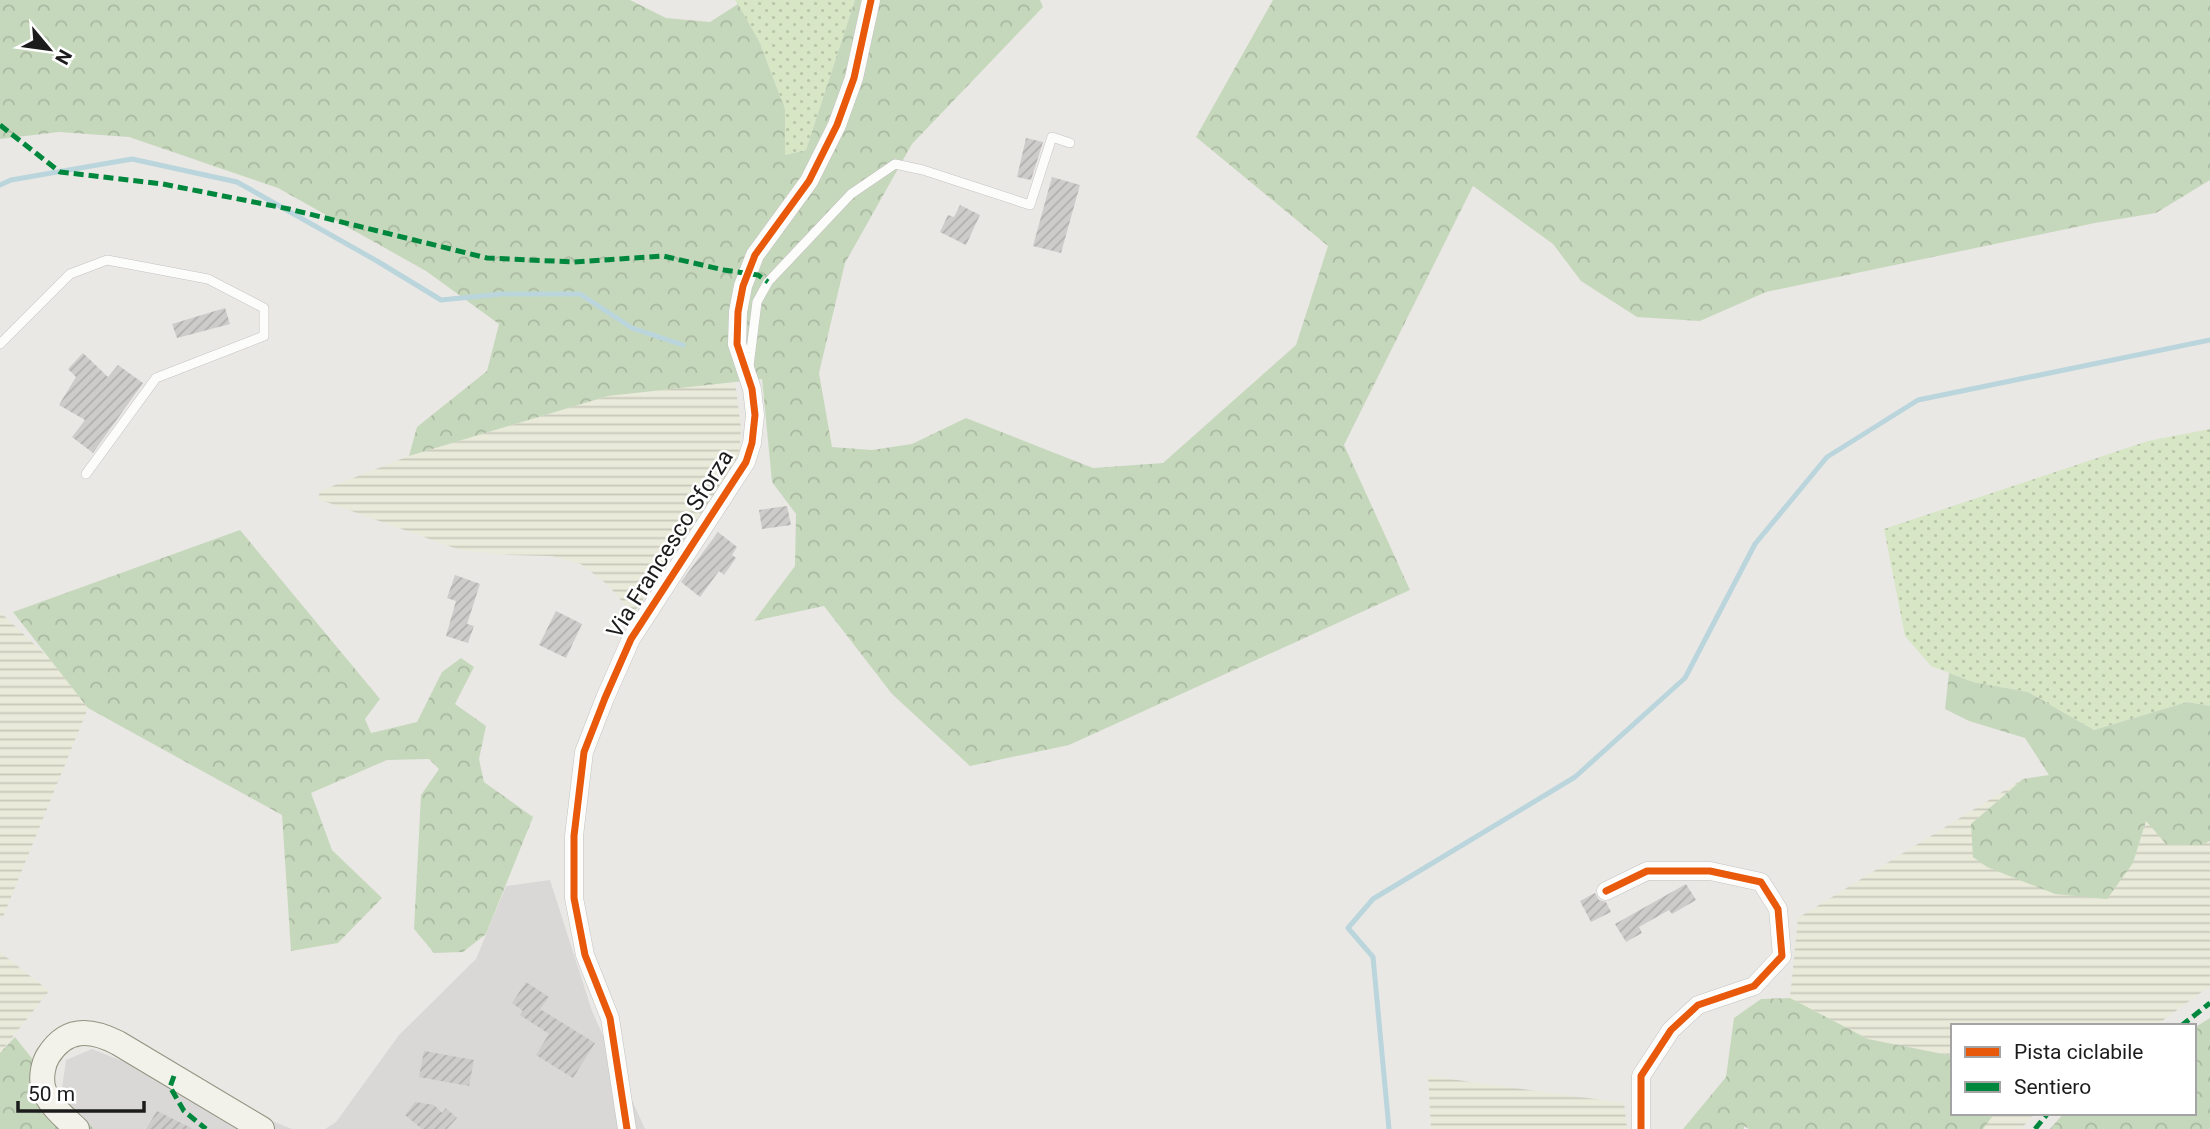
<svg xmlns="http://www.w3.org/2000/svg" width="2210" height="1129" viewBox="0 0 2210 1129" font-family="Roboto,sans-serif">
<defs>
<pattern id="farmland-rules" width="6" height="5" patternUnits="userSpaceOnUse" patternTransform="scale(1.75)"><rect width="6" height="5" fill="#e9ead9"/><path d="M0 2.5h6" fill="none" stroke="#c7c8ba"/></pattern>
<pattern id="grass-dots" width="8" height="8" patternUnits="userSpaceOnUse" patternTransform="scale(1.75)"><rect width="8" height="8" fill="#d7e6c5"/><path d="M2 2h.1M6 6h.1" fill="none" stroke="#b8c5a9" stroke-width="1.8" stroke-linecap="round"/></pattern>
<pattern id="forest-crowns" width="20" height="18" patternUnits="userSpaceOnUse" patternTransform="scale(1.75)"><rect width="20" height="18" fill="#c6d8bc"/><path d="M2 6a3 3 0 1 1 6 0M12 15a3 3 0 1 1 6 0" fill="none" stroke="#aab9a1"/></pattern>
<pattern id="building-hatch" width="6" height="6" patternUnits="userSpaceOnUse" patternTransform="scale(1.75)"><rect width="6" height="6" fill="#ceccca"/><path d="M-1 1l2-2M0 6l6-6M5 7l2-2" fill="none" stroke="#b0afad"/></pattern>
</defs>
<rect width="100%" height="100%" fill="#eae8e5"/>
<path fill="#d9d8d6" d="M550,880L592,1011L645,1129H325L336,1122L399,1035L476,959L506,886Z
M92,1049L292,1129H94L61,1095L66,1060Z"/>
<path fill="url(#farmland-rules)" d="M735,382L741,428L739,454L729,474L633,614L608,585L581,564L552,556L510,555L460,550L318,499L320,491L409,456L608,396Z
M0,612L49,658L88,708L3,917L0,916Z
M2023,779L1971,824L2133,863L2146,821L2201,845L2210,841V986L2155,1026H1953V1056L1868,1039L1790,998L1798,918Z
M0,952L49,991L0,1053Z
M1428,1076L1624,1103L1627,1129H1431Z
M1995,1113H2035L2021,1129H1983Z"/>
<path fill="url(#grass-dots)" d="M735,0H855L806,150L785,155V109L759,41Z
M2210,429V706L2187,702L2094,730L2028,692L1973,682L1931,666L1905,636L1884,529L2148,441Z"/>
<path fill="url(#forest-crowns)" d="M0,0H630L666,18L710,22L738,4L759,41L785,109V155L806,150L855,0H1040L1043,7L912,144L845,263L819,373L832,447L872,450L912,444L966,418L1093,468L1163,463L1296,345L1328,246L1196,137L1273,0H2210V180L2156,213L2095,223L1766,292L1700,321L1637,317L1581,281L1553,244L1473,186L1344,445L1410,590L1069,745L970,766L892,694L824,606L754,621L795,566L796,514L772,482L762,379L608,396L409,456L417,427L487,371L499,324L426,271L278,188L129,137L59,132L0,139Z
M240,530L380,699L365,719L371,733L417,722L442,672L461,658L474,667L455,704L486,726L479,759L484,782L533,817L486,934L463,952L434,953L414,929L421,795L439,769L429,759L387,760L311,793L332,850L382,898L338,943L291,951L282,815L88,708L13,612Z
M1949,673L1973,682L2028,692L2094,730L2187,702L2210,706V841L2201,845H2167L2146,821L2133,863L2107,899L2055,894L1987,867L1973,857L1971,824L2023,779L2049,775L2025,738L1969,721L1945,709Z
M1790,998L1868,1039L1953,1056V1113H1995L1983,1129H1749L1744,1126V1129H1683L1726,1077L1734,1018L1761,999Z
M2210,1018V1129H2050L2064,1113H2194V1028Z
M15,1037L61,1095L94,1129H0V1053Z"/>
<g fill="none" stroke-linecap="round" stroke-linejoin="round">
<path stroke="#bad5dc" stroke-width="5" d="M0,185L11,180L132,159L237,182L377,261L441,300L501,294H580L632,328L683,345
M1389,1129L1373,957L1348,928L1373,899L1575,777L1685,678L1755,544L1827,457L1918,400L2210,340"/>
</g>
<path fill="url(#building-hatch)" d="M1026,138L1043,142L1031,180L1017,177Z
M1052,177L1080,185L1061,253L1033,246Z
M960,205L980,215L966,245L940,232L948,215L954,217Z
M225,308L230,324L177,338L172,324Z
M83,353L108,377L118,365L143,383L93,453L72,437L85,420L59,405L76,377L68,369Z
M787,506L791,525L762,529L759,510Z
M718,532L737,547L732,555L736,558L724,575L719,571L700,597L681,582Z
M455,575L480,584L467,624L474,626L468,643L446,636L456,601L447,598Z
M556,611L582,624L566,658L539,645Z
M1686,884L1696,900L1672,914L1669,910L1639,927L1642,933L1626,942L1615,924Z
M1595,893L1599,900L1606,902L1611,912L1591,922L1580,901Z
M526,982L549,997L540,1009L595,1043L573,1078L536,1055L549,1034L520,1015L523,1011L512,1003Z
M424,1051L474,1060L469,1086L419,1077Z
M415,1102L434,1105L442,1113L446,1108L457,1118L447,1129H422L405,1115Z
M157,1111L193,1129H146Z"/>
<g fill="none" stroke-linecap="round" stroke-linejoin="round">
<g stroke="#c3c2c1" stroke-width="10">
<path id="service" d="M0,344L70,274L107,260L208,279L264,308V336L156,378L86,474
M749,366L757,302L768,282L851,194L895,164L923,170L1030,205L1052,137L1070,143"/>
</g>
<g stroke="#c3c2c1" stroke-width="19">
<path id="minor" d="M1606,891L1647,871H1710L1761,882L1778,909L1782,956L1754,986L1698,1005L1671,1030L1641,1076V1129
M627,1129L610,1018L585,955L574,898V836L584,752L605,698L631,639L746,462L752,443L755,415L752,389L737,344L738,312L743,286L755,255L809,181L837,125L854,78L871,0"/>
</g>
<g stroke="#91927f" stroke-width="26">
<path id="secondary" d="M77,1129C65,1118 47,1103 43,1087C41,1077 43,1064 48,1056C66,1027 91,1029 118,1043L262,1129"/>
</g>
<use href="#service" stroke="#fcfcfb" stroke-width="9"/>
<use href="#minor" stroke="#fcfcfb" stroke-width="18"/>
<use href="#secondary" stroke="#f2f1ea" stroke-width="24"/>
<path stroke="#00873e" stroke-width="5" stroke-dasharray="10 5" stroke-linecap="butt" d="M0,125L60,172L163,184L289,209L487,258L574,262L663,256L724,270L758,275L768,282
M2181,1026L2210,1003
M174,1076L170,1087L184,1111L206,1129
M2035,1129L2048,1113"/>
<g stroke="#fff" stroke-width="11">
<path id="cycleway" d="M1606,891L1647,871H1710L1761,882L1778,909L1782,956L1754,986L1698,1005L1671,1030L1641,1076V1129
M627,1129L610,1018L585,955L574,898V836L584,752L605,698L631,639L746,462L752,443L755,415L752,389L737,344L738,312L743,286L755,255L809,181L837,125L854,78L871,0"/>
</g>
<use href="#cycleway" stroke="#e8590c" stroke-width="7"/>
</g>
<g text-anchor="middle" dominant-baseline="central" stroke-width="5" stroke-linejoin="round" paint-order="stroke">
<g font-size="23" fill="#1c1c1c" stroke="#fff">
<text transform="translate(670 544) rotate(-58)">Via Francesco Sforza</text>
</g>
</g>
<rect x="1951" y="1024" width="245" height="91" fill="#ffffff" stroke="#a4a4a4" stroke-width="2"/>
<rect x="1965" y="1047" width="35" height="10" fill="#e8590c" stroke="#a4a4a4" stroke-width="2"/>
<text x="2014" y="1059" font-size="21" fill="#1c1c1c">Pista ciclabile</text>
<rect x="1965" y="1082" width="35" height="10" fill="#00873e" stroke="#a4a4a4" stroke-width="2"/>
<text x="2014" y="1094" font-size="21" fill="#1c1c1c">Sentiero</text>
<g transform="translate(49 49) rotate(119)" stroke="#ffffff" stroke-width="5" paint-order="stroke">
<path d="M0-5L12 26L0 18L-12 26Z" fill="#1c1c1c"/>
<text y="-10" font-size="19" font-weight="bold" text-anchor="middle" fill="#1c1c1c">N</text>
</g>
<path d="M18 1101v10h126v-10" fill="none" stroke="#1c1c1c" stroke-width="3.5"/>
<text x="28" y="1101" font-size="21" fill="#1c1c1c" stroke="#ffffff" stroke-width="5" paint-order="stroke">50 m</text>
</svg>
